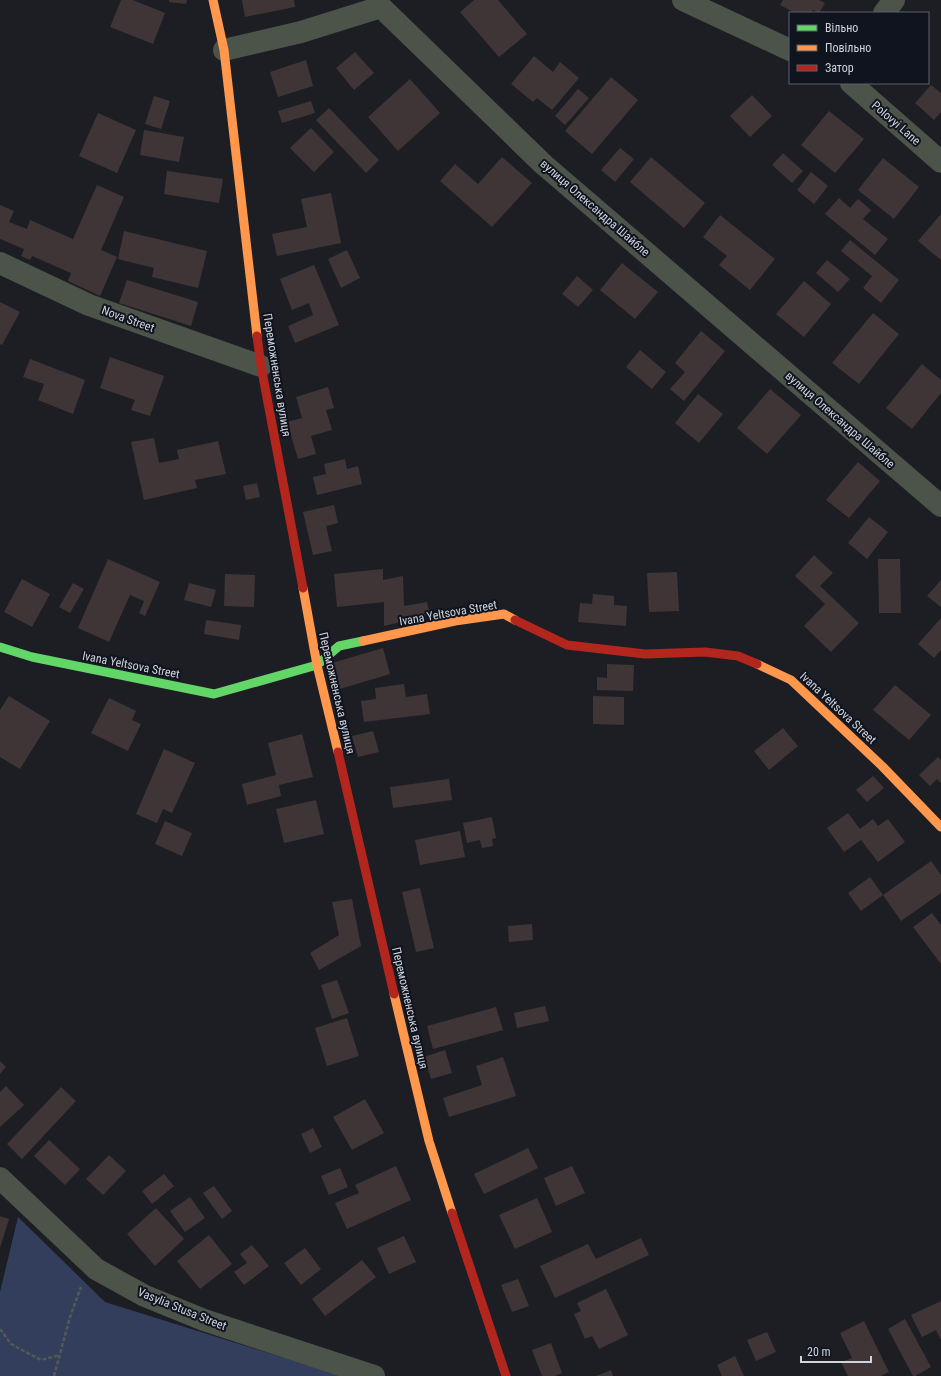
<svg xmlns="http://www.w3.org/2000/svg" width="941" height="1376" viewBox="0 0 941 1376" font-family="'Roboto Condensed',sans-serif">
<rect width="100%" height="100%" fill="#1c1e24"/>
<path fill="#323e5c" d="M18,1217L105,1302L342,1376H0V1292Z"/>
<path fill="#3f3536" d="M121,0H133L165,13L153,44L110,27Z
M169,0H187L186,4L169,2Z
M242,0H294L295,7L245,17Z
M474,0H498L527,34L499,57L460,12Z
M783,0H819L825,3L819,13L813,10L811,13H795L780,5Z
M355,52L374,73L354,90L336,68Z
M534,56L553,72L560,62L579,78L552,110L537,98L533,102L511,84Z
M306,60L313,86L278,97L270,72Z
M611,77L638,100L592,154L565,131Z
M410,79L440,113L398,151L368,117Z
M931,85L941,93V112L934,120L915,103Z
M578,89L589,98L565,125L555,116Z
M752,95L772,116L750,137L730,116Z
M154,96L170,101L161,129L145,124Z
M311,101L315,113L282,123L278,111Z
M329,108L379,160L366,173L316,120Z
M829,111L864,139L835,173L801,145Z
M98,113L136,130L117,173L79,156Z
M311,128L334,152L314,172L290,148Z
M144,130L184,137L179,162L140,155Z
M620,148L634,159L615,182L601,170Z
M783,153L803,171L792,183L772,165Z
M502,157L532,183L492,227L440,181L455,164L478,184Z
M651,157L705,203L684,228L630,182Z
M883,158L919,187L894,219L858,190Z
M167,171L223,179L219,203L164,194Z
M811,172L828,186L814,204L797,190Z
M97,185L124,197L101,250L117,257L100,296L68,281L71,273L32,256L30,260L21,256L24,249L0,239V205L14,211L9,222L27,229L30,220L73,239Z
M331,193L341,243L277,256L272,234L307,227L301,199Z
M839,198L850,208L858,199L871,210L863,219L888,239L875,255L825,214Z
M941,214V260L918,241Z
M720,215L775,259L750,290L719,265L727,256L703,237Z
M124,231L207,251L198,288L152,277L154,268L118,259Z
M850,240L899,280L881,303L863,288L872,276L841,251Z
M347,250L360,278L341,288L328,259Z
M827,260L850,279L838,292L816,273Z
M622,263L658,292L635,319L600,290Z
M314,265L339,325L295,343L288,326L313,315L309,303L292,310L280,279Z
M577,276L593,290L578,307L562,294Z
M127,280L198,302L191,326L119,303Z
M804,281L831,304L804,337L776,314Z
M0,302L20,312L2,345L0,344Z
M873,313L899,334L859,384L832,363Z
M701,331L725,351L684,401L670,389L685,372L675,363Z
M640,350L666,372L652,389L626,367Z
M110,357L164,376L150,416L131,410L135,400L100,388Z
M30,359L85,380L73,414L38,400L44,384L23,377Z
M922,364L941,380V393L912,429L886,408Z
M328,387L334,408L326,410L332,430L311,436L316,454L298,459L287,422L302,418L296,397Z
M770,389L801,415L767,454L737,428Z
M698,394L723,414L699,443L675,423Z
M154,438L159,463L179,459L177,450L218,441L226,474L195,480L197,488L144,500L131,442Z
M345,459L347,469L358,466L362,484L317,495L313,477L326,474L324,464Z
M858,462L880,481L849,518L826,500Z
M257,483L260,497L246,500L243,486Z
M334,505L338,523L326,526L332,551L313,555L303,512Z
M869,517L888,532L867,559L848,543Z
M814,555L833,573L820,586L859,623L831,652L804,626L825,604L795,576Z
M108,559L160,582L145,616L139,613L144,601L130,595L109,642L78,628Z
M878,559H900L901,613H879Z
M383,569V580L403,576L404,606L427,602L430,615L384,626V602L337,607L334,574Z
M677,572L679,611L649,612L647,573Z
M225,574L255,575L254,607L224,606Z
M22,579L50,594L32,627L4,612Z
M941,580V607L927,596Z
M73,583L84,589L70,613L59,607Z
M189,583L216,590L211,607L184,600Z
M593,594L614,596V605L627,606L626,626L578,622L580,603L592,604Z
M941,618V650L934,658L918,644Z
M206,620L241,625L239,640L204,634Z
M383,648L390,674L340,689L332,663Z
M607,664L634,665L633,691L597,690V677L607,678Z
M404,684L406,697L427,694L430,714L364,722L361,701L376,699L375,688Z
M895,685L931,715L909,740L873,710Z
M9,696L50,721L20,769L0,757V710Z
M593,696L624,697V725L593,724Z
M109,698L136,711L132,720L141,724L128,751L91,733Z
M783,728L798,746L769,770L754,751Z
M373,731L379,752L358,757L352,736Z
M302,734L313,777L279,785L281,796L247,805L242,784L276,775L268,743Z
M164,749L195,763L172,813L163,809L157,823L136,814Z
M938,757L941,760V783L937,779L930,786L919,775Z
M873,776L884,788L867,802L856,790Z
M449,779L452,800L393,808L390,787Z
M316,800L324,834L284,843L276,809Z
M848,813L860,829L873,819L878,826L888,819L905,842L878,862L861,840L844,852L827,828Z
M492,817L496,838L492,839L493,846L482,848L480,840L467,843L463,823Z
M165,821L192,833L182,856L155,844Z
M460,831L465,857L420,865L415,840Z
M931,861L941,875V893L901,921L883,895L861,911L848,893L870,877L883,895Z
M420,888L434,948L416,952L402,892Z
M352,899L361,946L319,970L310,953L339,935L332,902Z
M932,913L941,925V964L913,927Z
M532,924L533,940L509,942L508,926Z
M337,980L349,1013L332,1019L321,985Z
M545,1006L549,1021L517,1028L514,1013Z
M496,1007L503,1030L433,1049L427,1026Z
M347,1018L359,1056L327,1066L315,1028Z
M445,1050L452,1073L431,1079L424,1057Z
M503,1057L516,1096L449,1117L443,1098L482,1085L476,1066Z
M0,1061L6,1067L0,1074Z
M6,1086L24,1105L0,1127V1092Z
M61,1087L76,1101L22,1159L7,1144Z
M365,1099L384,1133L352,1150L333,1117Z
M313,1128L322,1147L310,1153L301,1134Z
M49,1140L80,1169L65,1185L34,1156Z
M528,1148L538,1168L484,1194L474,1174Z
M109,1155L126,1171L103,1195L86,1179Z
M396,1166L411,1200L347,1229L335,1203L359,1193L355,1185Z
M572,1166L585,1193L556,1206L544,1178Z
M340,1168L348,1187L329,1195L321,1176Z
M164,1174L174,1186L152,1204L142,1191Z
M214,1186L232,1211L222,1219L203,1193Z
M190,1197L205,1218L185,1232L170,1211Z
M537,1198L552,1232L515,1249L499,1215Z
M156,1208L184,1239L155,1266L127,1234Z
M0,1216L9,1219L0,1248Z
M209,1235L232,1264L200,1289L177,1261Z
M404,1236L416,1262L389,1274L377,1248Z
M641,1238L649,1255L555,1298L540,1266L588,1244L596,1259Z
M252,1245L269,1266L244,1285L234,1272L247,1263L240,1254Z
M305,1248L321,1269L301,1285L284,1263Z
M362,1260L376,1277L325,1316L312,1299Z
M518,1279L529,1306L512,1312L501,1285Z
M606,1289L628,1335L599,1349L592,1336L585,1339L574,1314L581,1311L577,1303Z
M941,1301V1340L936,1330L922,1337L911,1315Z
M905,1319L931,1367L915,1376H913L888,1329Z
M864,1321L889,1372L881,1376H848L841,1362L852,1358L840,1333Z
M767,1332L776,1352L756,1361L747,1340Z
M551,1343L562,1373L555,1376H542L532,1350Z
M735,1356L744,1376H722L717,1365Z
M611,1370L613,1376H596Z"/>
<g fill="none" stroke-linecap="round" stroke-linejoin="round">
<path stroke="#545954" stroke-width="2.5" stroke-dasharray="4 2" stroke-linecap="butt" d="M0,1329L11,1344L41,1360L60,1355
M54,1376L70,1317L81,1287"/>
<path stroke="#4c5349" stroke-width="22" d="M683,0L790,50
M884,13L894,0
M224,50L301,32L381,7L543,164L941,506
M851,83L941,162
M0,263L89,305L261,366
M0,1178L96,1269L145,1296L204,1320L374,1376"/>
<path stroke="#63d668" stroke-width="9" d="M0,647L32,657L214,694L317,665L339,646L363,641"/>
<path stroke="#ff974d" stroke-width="9" d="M213,0L224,50L257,336
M303,588L317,665L338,752
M363,641L455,621L504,614L515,620
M757,664L791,680L882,766L941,827
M394,994L429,1141L452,1213"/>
<path stroke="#b3261e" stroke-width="9" d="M257,336L261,366L303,588
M515,620L567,645L645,654L705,652L738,656L757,664
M338,752L394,994
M452,1213L506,1376"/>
</g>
<g text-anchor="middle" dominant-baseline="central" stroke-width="4" stroke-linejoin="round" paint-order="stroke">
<g font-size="12" fill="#d1d4dc" stroke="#10141f">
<text transform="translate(896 123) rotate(41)">Polovyi Lane</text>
<text transform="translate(595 208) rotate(41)">вулиця Олександра Шайбле</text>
<text transform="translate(128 319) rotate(20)">Nova Street</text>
<text transform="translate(277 375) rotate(81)">Переможненська вулиця</text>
<text transform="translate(840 420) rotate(41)">вулиця Олександра Шайбле</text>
<text transform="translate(448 613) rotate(-10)">Ivana Yeltsova Street</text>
<text transform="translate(131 665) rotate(11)">Ivana Yeltsova Street</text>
<text transform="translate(337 693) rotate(77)">Переможненська вулиця</text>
<text transform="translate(838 708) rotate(43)">Ivana Yeltsova Street</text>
<text transform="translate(410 1008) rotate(77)">Переможненська вулиця</text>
<text transform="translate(182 1309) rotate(22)">Vasylia Stusa Street</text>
</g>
</g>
<rect x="789" y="12" width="140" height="72" fill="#10141f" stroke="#5d616b"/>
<rect x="797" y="25" width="20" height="6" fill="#63d668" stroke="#5d616b"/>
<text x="825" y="32" font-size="12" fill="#d1d4dc">Вільно</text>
<rect x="797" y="45" width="20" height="6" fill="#ff974d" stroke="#5d616b"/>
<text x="825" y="52" font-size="12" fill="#d1d4dc">Повільно</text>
<rect x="797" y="65" width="20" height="6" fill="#b3261e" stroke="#5d616b"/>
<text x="825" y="72" font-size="12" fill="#d1d4dc">Затор</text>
<path d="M801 1356v6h70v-6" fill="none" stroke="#d1d4dc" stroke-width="2"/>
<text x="807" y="1356" font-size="12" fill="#d1d4dc" stroke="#10141f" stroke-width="3" paint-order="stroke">20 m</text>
</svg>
